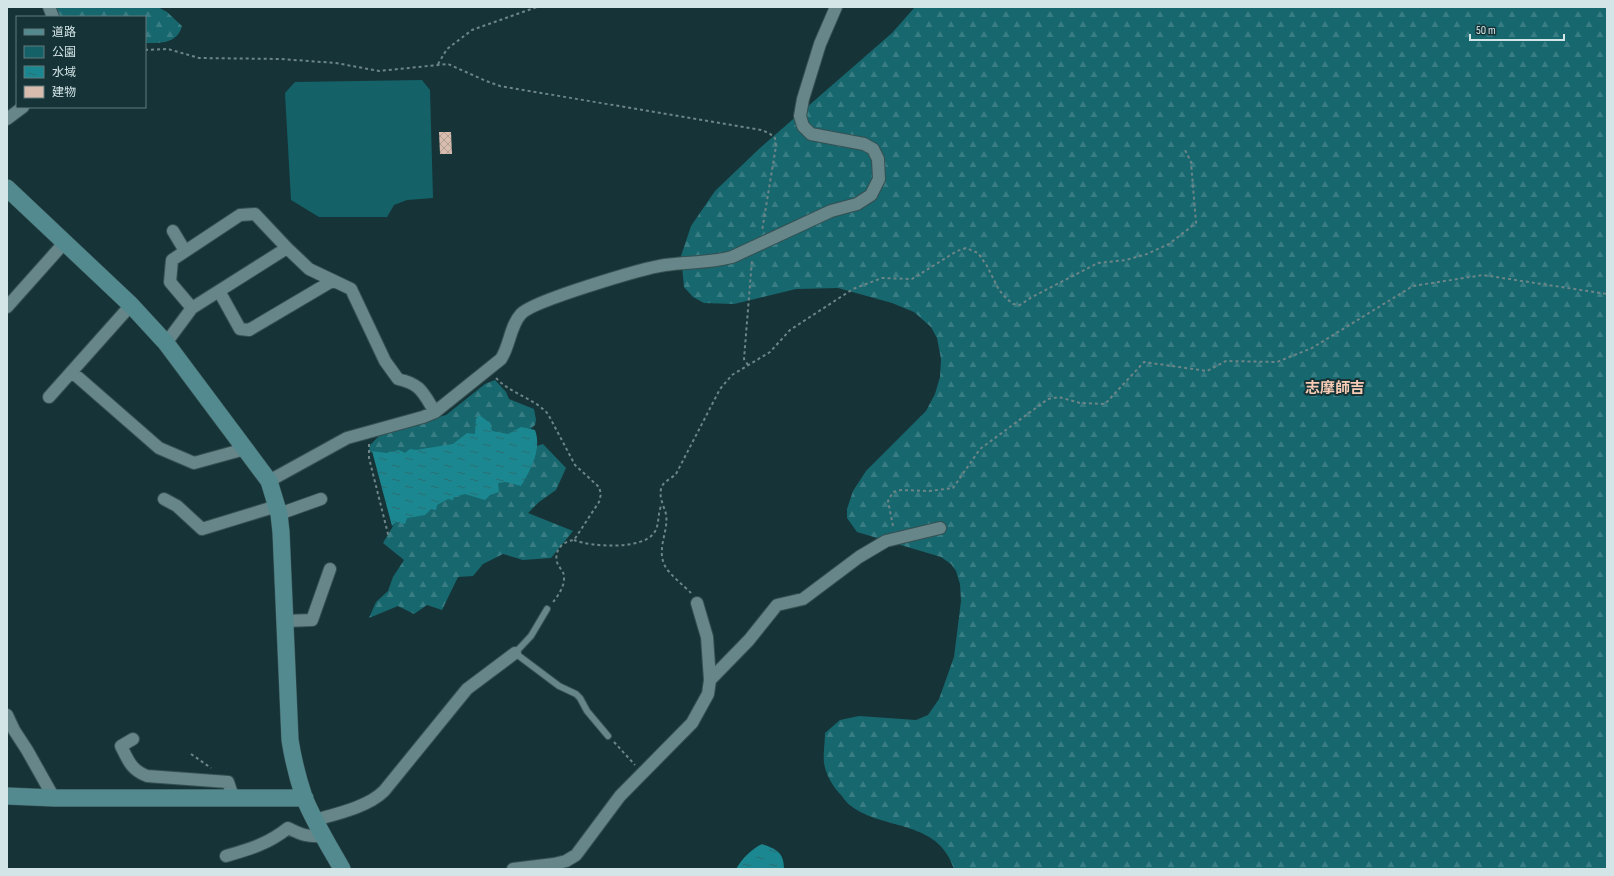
<svg xmlns="http://www.w3.org/2000/svg" width="1614" height="876" viewBox="0 0 1614 876" font-family="'Sofia Sans Condensed','Noto Sans JP',sans-serif">
<defs>
<pattern id="forest-firs" width="22" height="20" patternUnits="userSpaceOnUse"><rect width="22" height="20" fill="#17676e"/><path d="M5 1l3.5 6h-7zM16 11l3.5 6h-7z" fill="#387d83"/></pattern>
<pattern id="water-ripples" width="26" height="14" patternUnits="userSpaceOnUse"><rect width="26" height="14" fill="#1b8891"/><path d="M2 4q2-2 4 0t4 0M15 11q2-2 4 0t4 0" fill="none" stroke="#2a6d73"/></pattern>
<pattern id="building-cross-hatch" width="8" height="8" patternUnits="userSpaceOnUse"><rect width="8" height="8" fill="#d8bdaf"/><path d="M0 0l8 8M0 8l8-8" fill="none" stroke="#b29f94"/></pattern>
</defs>
<rect width="100%" height="100%" fill="#163437"/>
<path fill="#146268" d="M422,80L430,90L433,198L407,200L394,205L387,217H319L291,200L285,93L295,82Z"/>
<path fill="url(#forest-firs)" d="M56,7H158L167,12L182,26C177,44 161,43 145,43V17H59Z
M915,7H1607V869H954C938,819 884,831 851,806C848,804 844,799 841,795C833,787 826,775 824,763C823,754 825,742 825,733L840,720L859,716L916,720L928,715L939,699L954,657L961,601L960,584L956,571L951,564L941,557L857,532L847,518V509L853,491L866,471L926,411L935,394L940,377L941,359L937,338L931,327L914,312L892,303L838,288L796,289L734,304L704,303L693,297L684,287L681,256L691,226L715,191L760,148L892,33Z
M495,380L506,392L509,399L534,409L536,420L535,425L527,432L476,437L431,453L378,456L369,451L370,445L383,432L446,415L485,384Z
M543,444L566,468L556,490L539,502L528,513L573,531L551,558L523,560L503,554L483,564L473,576L458,577L442,610L427,605L414,614L398,606L369,618L376,602L388,591L393,577L404,560L383,543L399,516L530,448Z"/>
<path fill="url(#water-ripples)" d="M479,415L490,423L492,431L508,434L521,427L535,430C542,449 531,469 521,486L506,482L498,483L499,492L490,495L485,500L465,494L454,497L453,500L448,499L437,505L436,510L431,509L425,515L407,518L405,524L396,522L392,526L372,451L386,453L399,450L405,453L410,449L416,450L453,444L467,433L475,434L476,419Z
M762,844C776,849 784,852 784,869H736C743,858 750,850 762,844Z"/>
<path fill="url(#building-cross-hatch)" d="M439,132H451L452,154H440Z"/>
<g fill="none" stroke-linecap="round" stroke-linejoin="round">
<g stroke="#375052" stroke-width="8">
<path id="lane" d="M547,609L531,636L515,653L559,686L576,694L580,698L587,711L608,736"/>
</g>
<g stroke="#375052" stroke-width="14">
<path id="street" d="M49,7L53,17
M7,119L23,107
M173,231L185,251
M219,291L240,329L249,330L332,281
M7,307L65,242
M192,308L170,282L172,260L240,215L255,214L287,248
M166,343L192,308L287,248L309,269L351,289L385,361L398,379C421,384 423,393 435,412
M72,372L159,448L194,463L245,449
M49,397L131,305
M269,481L347,438L423,417L435,412L501,359C510,345 510,326 521,314C532,301 644,268 665,265C687,262 710,263 732,257L831,211L857,204L871,195L879,179L878,159L873,149L864,144L811,134L803,126L800,116L803,99L820,44L836,7
M164,499L177,506L202,529L277,506
M279,514L321,499
M285,621L312,620L330,569
M710,680L749,640L777,605L803,599L859,557L886,541L940,528
M7,715L14,730L27,750L54,798
M133,739L121,746C128,760 131,770 147,776L228,782L233,797
M315,820C336,814 368,807 384,791L467,689L515,653
M226,856C250,849 268,844 288,828C302,835 308,837 323,836
M513,869L554,864L566,861L576,855L620,796L692,723L708,694L710,680L707,637L697,603"/>
</g>
<g stroke="#375052" stroke-width="18">
<path id="secondary" d="M7,188L131,305L166,343L269,481L279,514L281,532L290,740C293,759 298,779 304,797C314,822 329,846 342,869
M7,796L54,798H305"/>
</g>
<path stroke="#6d8588" stroke-width="2" stroke-dasharray="3 3" stroke-linecap="butt" d="M145,50L168,49L199,58L281,59L336,63L379,71L448,64L486,81L500,86L761,130L769,133L775,138L776,146L762,231
M438,64L447,49L472,30L537,7
M748,365L744,359L752,260
M496,378C511,394 534,398 548,414L575,465L599,487L601,494L599,502L574,540C563,541 554,550 557,562C559,569 565,571 564,579C564,587 558,596 553,602
M369,444V458L389,538
M893,526L888,501L893,492L901,490L929,491L953,488L980,449L1048,399L1059,397L1080,403L1105,404L1144,362L1207,371L1226,361L1277,362L1312,348L1413,286L1483,275L1607,294
M574,540C591,547 642,550 654,533C660,525 657,513 662,504
M691,593C684,586 669,574 665,566C656,549 669,531 666,514C664,506 659,498 661,489C662,482 671,479 676,474L720,389L732,375L770,352L790,330L853,289L882,278L912,279L957,251L966,248L978,253L987,266L999,290L1007,299L1013,304L1020,305L1032,297L1098,263L1126,260L1147,254L1169,244L1196,223L1191,162L1184,148
M614,742L635,765
M191,754L211,768"/>
<use href="#lane" stroke="#668689" stroke-width="6"/>
<use href="#street" stroke="#668689" stroke-width="12"/>
<use href="#secondary" stroke="#528a8f" stroke-width="17"/>
</g>
<g text-anchor="middle" dominant-baseline="central" stroke-width="4" stroke-linejoin="round" paint-order="stroke">
<g font-size="15" font-weight="bold" fill="#f9ccb5" stroke="#163437">
<text x="1335" y="388">志摩師吉</text>
</g>
</g>
<rect width="1614" height="876" fill="none" stroke="#d4e5e7" stroke-width="16"/>
<rect x="16" y="16" width="130" height="92" fill="#163437" stroke="#627b7d"/>
<rect x="24" y="29" width="20" height="6" fill="#528a8f" stroke="#627b7d"/>
<text x="52" y="36" font-size="12" fill="#d4e5e7">道路</text>
<rect x="24" y="46" width="20" height="12" fill="#146268" stroke="#627b7d"/>
<text x="52" y="56" font-size="12" fill="#d4e5e7">公園</text>
<rect x="24" y="66" width="20" height="12" fill="url(#water-ripples)" stroke="#627b7d"/>
<text x="52" y="76" font-size="12" fill="#d4e5e7">水域</text>
<rect x="24" y="86" width="20" height="12" fill="#d8bdaf" stroke="#627b7d"/>
<text x="52" y="96" font-size="12" fill="#d4e5e7">建物</text>
<path d="M1470 34v6h94v-6" fill="none" stroke="#d4e5e7" stroke-width="2"/>
<text x="1476" y="34" font-size="12" fill="#d4e5e7" stroke="#163437" stroke-width="3" paint-order="stroke">50 m</text>
</svg>
